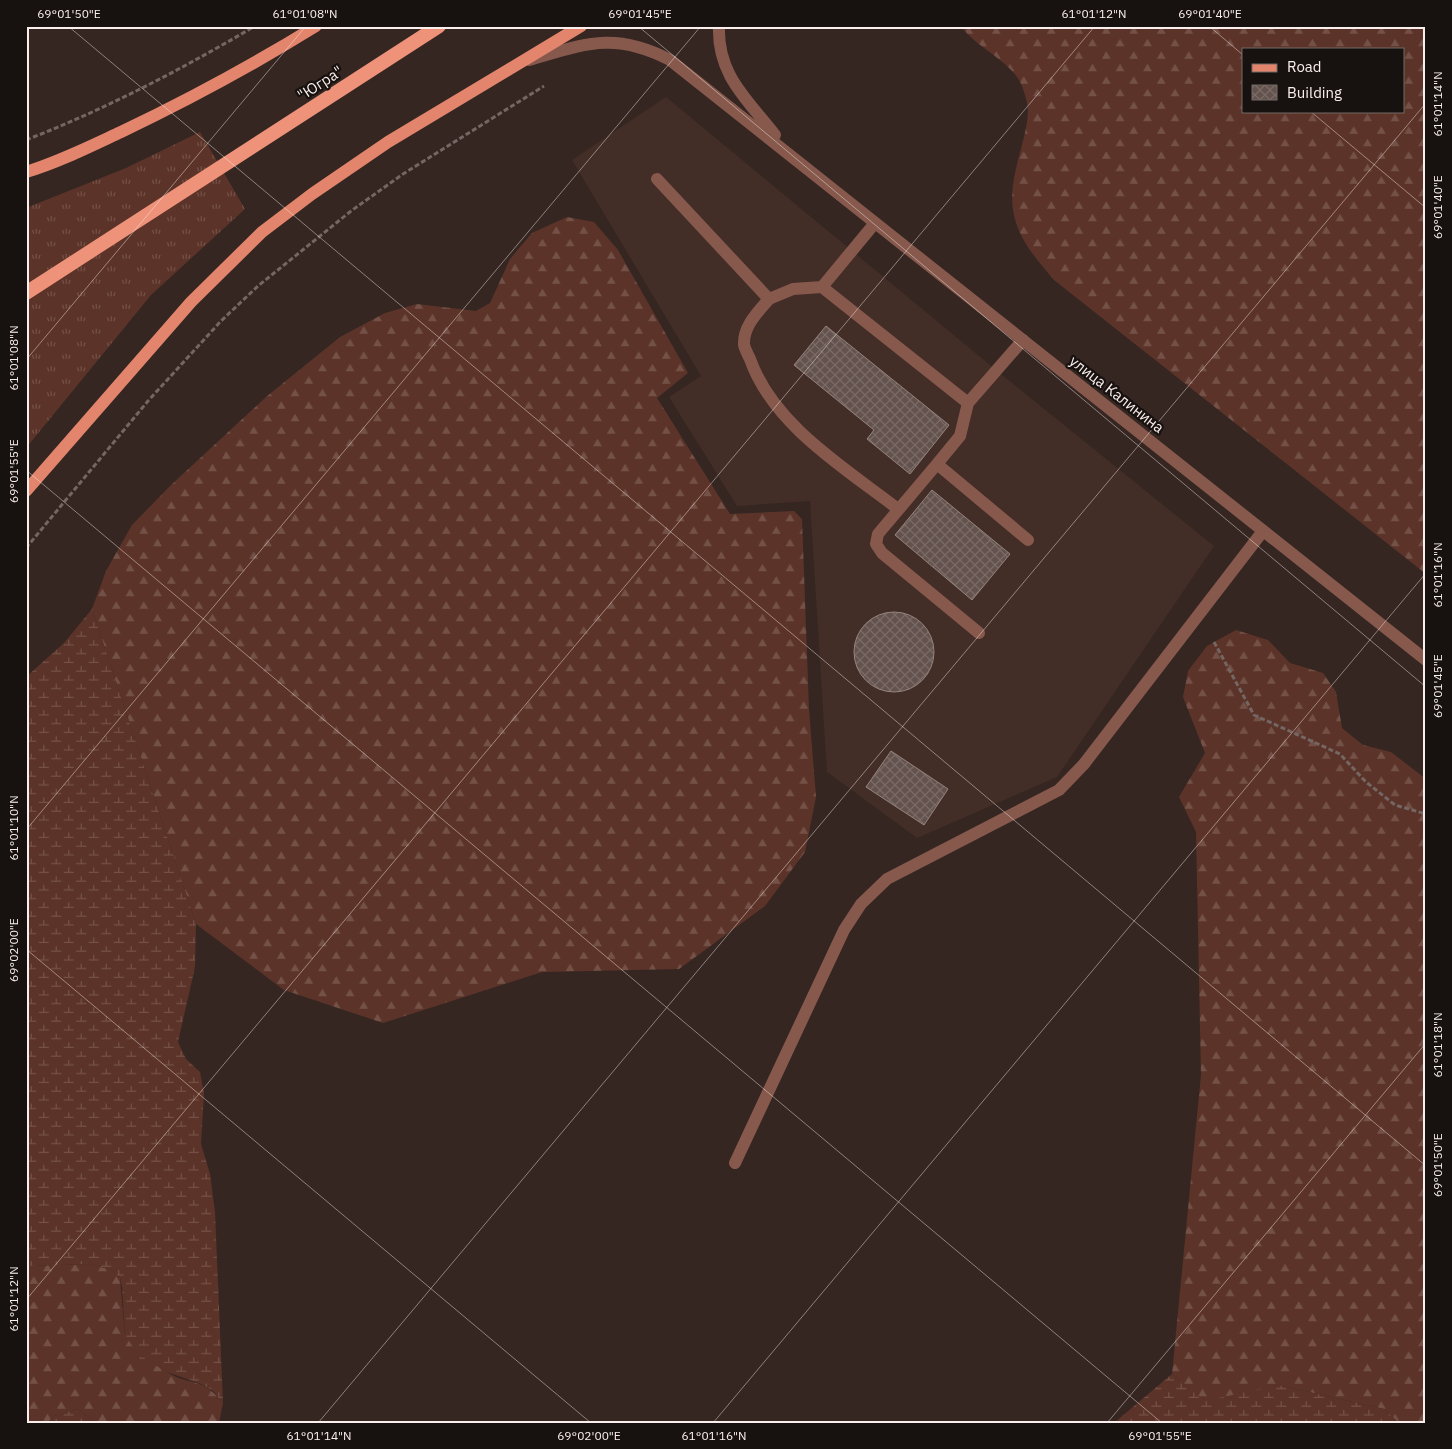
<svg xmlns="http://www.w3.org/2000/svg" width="1452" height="1449" viewBox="0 0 1452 1449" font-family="'IBM Plex Sans',sans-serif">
<defs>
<pattern id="grass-tufts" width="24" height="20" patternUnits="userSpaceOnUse" patternTransform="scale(1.25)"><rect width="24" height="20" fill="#5c3328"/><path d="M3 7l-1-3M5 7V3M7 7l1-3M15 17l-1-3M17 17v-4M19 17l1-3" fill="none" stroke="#745147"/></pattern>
<pattern id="forest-firs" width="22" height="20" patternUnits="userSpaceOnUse" patternTransform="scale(1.25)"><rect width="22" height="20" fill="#5c3328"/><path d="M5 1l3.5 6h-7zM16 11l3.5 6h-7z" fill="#745147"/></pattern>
<pattern id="wetland-marsh" width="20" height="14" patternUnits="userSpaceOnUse" patternTransform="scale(1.25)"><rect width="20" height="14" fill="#5c3328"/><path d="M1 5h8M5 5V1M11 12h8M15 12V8" fill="none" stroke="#745147"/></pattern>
<pattern id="building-cross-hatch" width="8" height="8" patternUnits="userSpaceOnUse" patternTransform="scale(1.25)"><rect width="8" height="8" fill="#63524d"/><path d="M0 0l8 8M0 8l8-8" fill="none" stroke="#7a6b67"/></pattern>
</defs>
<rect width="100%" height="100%" fill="#352622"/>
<path fill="#432d27" d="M666,97L996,370L1214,546L1057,777L917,838L827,772L810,501L737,506L669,397L701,376L572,160Z"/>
<path fill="url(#grass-tufts)" d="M200,132L245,209L151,295L26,448V208L126,168Z"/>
<path fill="url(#forest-firs)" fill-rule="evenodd" d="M961,26H1426V574L1054,280C1038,261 1019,240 1014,215C1006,178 1027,145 1028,110C1028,103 1024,91 1021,84C1011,61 975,47 961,26ZM1243,49H1403V111H1243Z
M567,217L594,222L618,250L688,373L657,398L730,514L794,511L802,519L809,709L816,797L805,852L765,906L679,969L542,972L383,1023L284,990L196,924L92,609L106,571L132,525L170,486L266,397L340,337L385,313L417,304L476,311L490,303L510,259L532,233Z
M1236,630L1268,640L1290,663L1323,673L1336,692L1342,728L1363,745L1391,752L1426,779V1423H1399L1384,1409L1278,1385L1205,1402L1172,1374L1201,1075L1196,832L1179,797L1205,753L1183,697L1188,671L1207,646Z
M90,1264L112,1270L120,1278L125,1335C138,1347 152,1361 166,1371C188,1387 201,1375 223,1403L219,1423H95L78,1409L54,1416L47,1423H26V1266Z"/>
<path fill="url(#wetland-marsh)" d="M92,609L196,924L195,967L178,1042L186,1059L200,1072L204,1093L201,1144L210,1174L215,1212L223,1403L213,1391L201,1384L167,1372L139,1356L125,1335L122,1287L120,1278L112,1270L90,1264L26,1266V677L64,643Z
M1172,1374L1205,1401L1278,1385L1384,1409L1399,1423H1114Z
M78,1409L95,1423H47L54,1416Z"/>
<path fill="url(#building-cross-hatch)" stroke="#95837e" d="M826,326L949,425L910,474L867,439L874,430L794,365Z
M932,490L1010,554L972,600L895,535Z
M854 652a40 40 0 1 1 80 0a40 40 0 1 1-80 0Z
M891,751L948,789L924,825L866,787Z"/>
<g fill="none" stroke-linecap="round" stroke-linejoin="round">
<path stroke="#746663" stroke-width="3" stroke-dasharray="5 2.5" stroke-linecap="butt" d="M26,140C106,109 182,69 255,26
M26,548L148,401L221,321L258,286L351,211L403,174L544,86
M1214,642L1254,715L1340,754L1366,782L1395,805L1426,814"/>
<path stroke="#87594d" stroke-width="12" d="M657,179L769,299L793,289L822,287L968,403
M822,287L875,223
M769,299C758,312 743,326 744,345C745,349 748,355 750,359C773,425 845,468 898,509
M1023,340L968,403L960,436L937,464L1028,540
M937,464L878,534L876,544L882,553L979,633
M735,1163L844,930L861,904L887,879L1059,790L1084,764L1263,531"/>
<path stroke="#87594d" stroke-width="12" d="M719,26C717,75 747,99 775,135
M529,60C585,44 614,31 670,60L1426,660"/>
<path stroke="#e3856d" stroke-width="12" d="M26,172C59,162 91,146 121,132C188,100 253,65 316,26
M26,491L191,302L262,232L312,194L388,142L581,26"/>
<path stroke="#ee927a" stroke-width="14" d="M26,293L439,26"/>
</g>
<path fill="none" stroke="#faefec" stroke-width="1" stroke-opacity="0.45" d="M68,26L1426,1166M638,26L1426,687M1209,26L1243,55M1310,111L1426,208M26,360L306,26M26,470L1162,1423M26,830L701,26M26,949L591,1423M26,1300L1095,26M318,1423L1426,103M713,1423L1426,573M1107,1423L1426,1043"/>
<g text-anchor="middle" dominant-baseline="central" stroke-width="4.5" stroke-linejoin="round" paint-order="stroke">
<g font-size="15" fill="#faefec" stroke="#17110f">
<text transform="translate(320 83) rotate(-33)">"Югра"</text>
<text transform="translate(1117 394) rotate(38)">улица Калинина</text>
</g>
</g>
<rect width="1452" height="1449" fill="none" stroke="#17110f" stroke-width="55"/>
<rect x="1242" y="48" width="162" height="65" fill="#17110f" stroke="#726a67"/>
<rect x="1252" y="64" width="25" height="8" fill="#e3856d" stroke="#726a67"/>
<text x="1287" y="72" font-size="15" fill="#faefec">Road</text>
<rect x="1252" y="85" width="25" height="15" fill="url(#building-cross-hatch)" stroke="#726a67"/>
<text x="1287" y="98" font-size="15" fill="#faefec">Building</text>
<rect x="28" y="28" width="1396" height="1394" fill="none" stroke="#faefec" stroke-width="2"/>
<g font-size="12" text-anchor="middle" fill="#faefec">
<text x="69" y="18">69°01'50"E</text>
<text x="305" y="18">61°01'08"N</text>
<text x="640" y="18">69°01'45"E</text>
<text x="1094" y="18">61°01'12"N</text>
<text x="1210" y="18">69°01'40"E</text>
<text transform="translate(1438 104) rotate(-90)" y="4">61°01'14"N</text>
<text transform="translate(1438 207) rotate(-90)" y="4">69°01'40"E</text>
<text transform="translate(14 358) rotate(-90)" y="4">61°01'08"N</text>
<text transform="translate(14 471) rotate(-90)" y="4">69°01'55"E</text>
<text transform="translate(1438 575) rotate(-90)" y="4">61°01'16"N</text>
<text transform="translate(1438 686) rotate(-90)" y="4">69°01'45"E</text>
<text transform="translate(14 828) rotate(-90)" y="4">61°01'10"N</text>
<text transform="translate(14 950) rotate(-90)" y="4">69°02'00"E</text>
<text transform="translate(1438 1045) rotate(-90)" y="4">61°01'18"N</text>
<text transform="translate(1438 1165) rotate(-90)" y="4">69°01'50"E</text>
<text transform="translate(14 1299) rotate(-90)" y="4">61°01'12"N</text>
<text x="319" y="1440">61°01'14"N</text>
<text x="589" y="1440">69°02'00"E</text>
<text x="714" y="1440">61°01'16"N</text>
<text x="1160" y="1440">69°01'55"E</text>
</g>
</svg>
